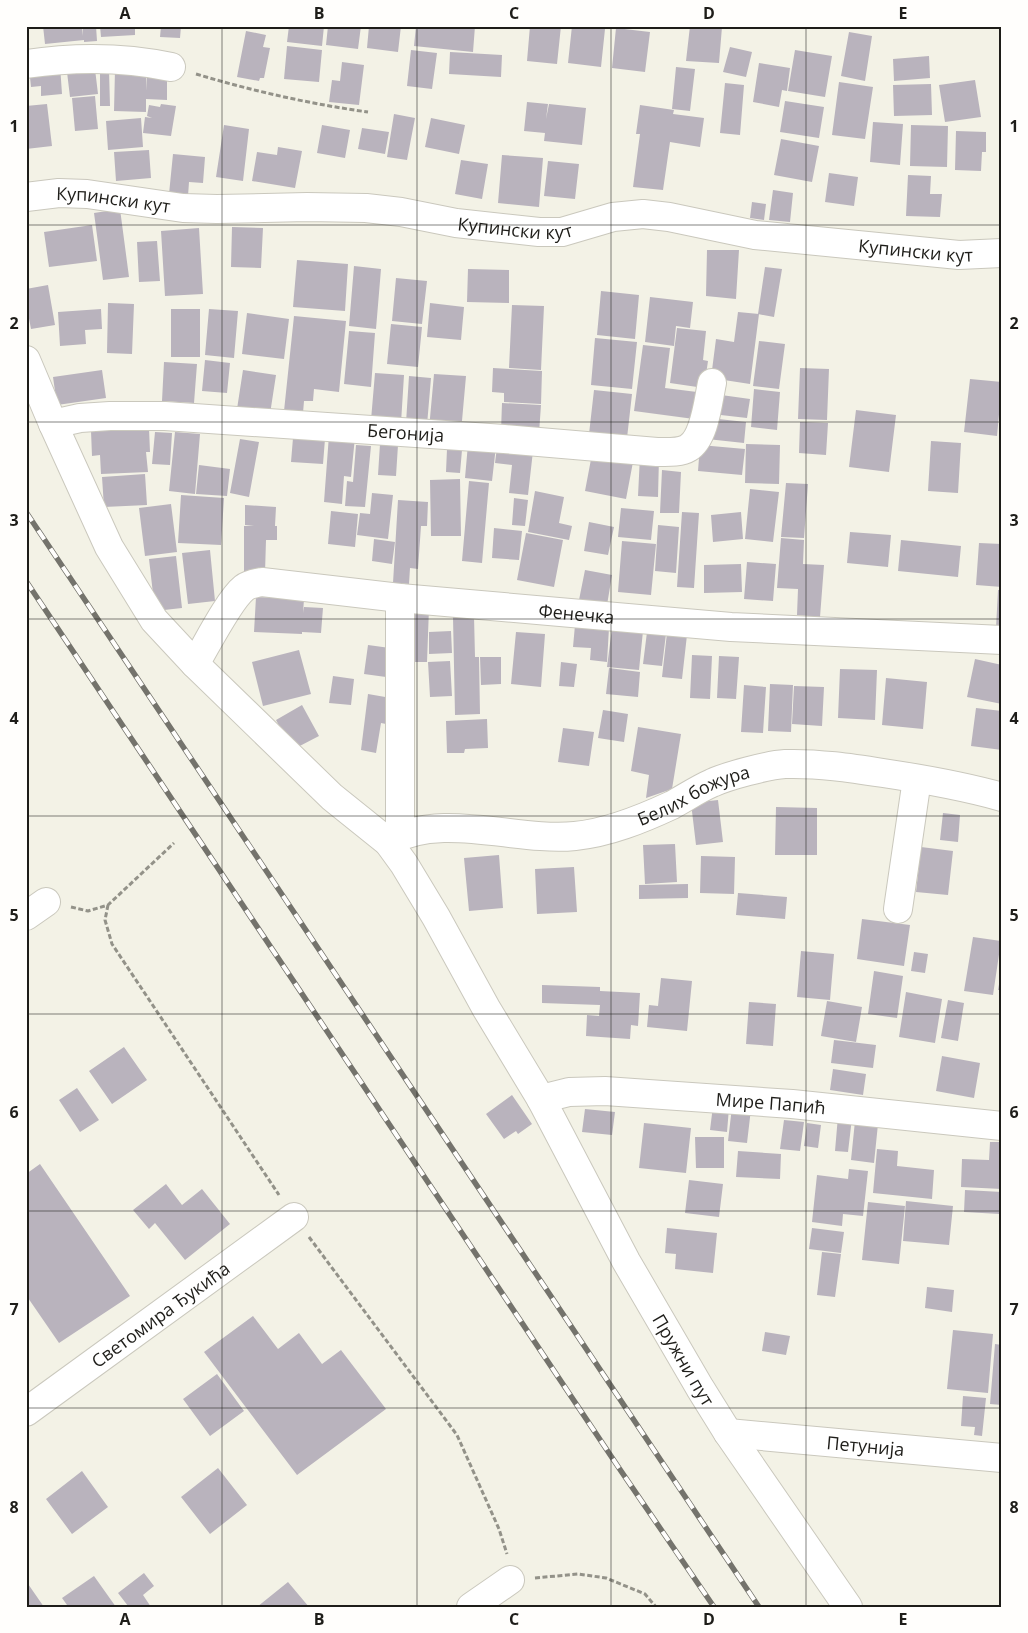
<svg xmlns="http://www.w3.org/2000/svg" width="1028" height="1633" viewBox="0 0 1028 1633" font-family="'Open Sans',sans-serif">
<rect width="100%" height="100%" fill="#f3f2e6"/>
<path fill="#b9b3bd" d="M43,26H82L83,36V26H96L97,41L84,42V40L45,44Z
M100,26H135V35L101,37Z
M161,26H181L180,38L160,37Z
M289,26H324L322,46L287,42Z
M328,26H361L358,49L326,45Z
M369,26H401L398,52L367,48Z
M416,26H475L473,52L414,46Z
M530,26H561L557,64L527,61Z
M572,26L605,29L601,67L568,63Z
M690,26L722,27L719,63L686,61Z
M616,28L650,32L645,72L612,68Z
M246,31L266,35L263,47L270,48L264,78H260L259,81L237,77Z
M849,32L872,36L865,81L841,76Z
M287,46L322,50L319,82L284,79Z
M730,47L752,52L746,77L723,72Z
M411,50L437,53L432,89L407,86Z
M795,50L832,56L825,97L788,91Z
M450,52L502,55L501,77L449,74Z
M929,56L930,78L894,81L893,59Z
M342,62L364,65L359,105L329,102L332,80L340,81Z
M759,63L790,68L787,91L782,90L779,107L753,102Z
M60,65L62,94L41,96V86L31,87L29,68Z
M676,67L695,69L690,111L672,109Z
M95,69L98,94L70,97L67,72Z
M100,70H109L110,106H100Z
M115,70L146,71L147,91V70L167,71V100L146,99V112L114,111Z
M975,80L981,117L945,122L939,85Z
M839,82L873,87L865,139L832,135Z
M725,83L744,85L740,135L720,133Z
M931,84L932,115L894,116L893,85Z
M95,96L98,129L75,131L72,98Z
M785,101L824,107L819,138L780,132Z
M527,102L548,104L546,119L549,104L586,108L582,145L544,141L545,133L524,131Z
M47,104L52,146L26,149V106Z
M161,104L176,106L171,136L143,133L145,117L152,118L147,116L149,105L160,107Z
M640,105L674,110L673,114L704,118L700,147L670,142L663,190L633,187L640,134H636Z
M394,114L415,118L407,160L387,157Z
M141,118L143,147L108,150L106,121Z
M431,118L465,125L459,154L425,147Z
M873,122L903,124L900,165L870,162Z
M224,125L249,129L243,181L216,177Z
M322,125L350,130L345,158L317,153Z
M911,125L948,126L947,167L910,166Z
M362,128L389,132L385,154L358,149Z
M956,131L986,132V152H982L981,171L955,170Z
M781,139L819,146L812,182L774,175Z
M278,147L302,151L295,188L252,181L257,152L277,155Z
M149,150L151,178L116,181L114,152Z
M173,154L205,157L203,183L189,182L188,196L169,194Z
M502,155L543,158L539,207L498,203Z
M461,160L488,164L482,199L455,194Z
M548,161L579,164L575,199L544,196Z
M829,173L858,177L854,206L825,202Z
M908,175L931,176L930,194H942L940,217L906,216Z
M773,190L793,193L790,222L769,220Z
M752,202L766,204L764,220L750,218Z
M120,209L129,277L103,280L94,213Z
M92,225L97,261L49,267L44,232Z
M232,227L263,228L261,268L231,267Z
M199,228L203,294L165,296L161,231Z
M157,241L160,281L139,282L137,242Z
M707,250H739L736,299L706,296Z
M297,260L348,264L345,311L293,307Z
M354,266L381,269L376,329L349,326Z
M765,267L782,269L774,317L758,314Z
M468,269L509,270V303L467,302Z
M396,278L427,281L422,324L392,321Z
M48,285L55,325L31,329L26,303V289Z
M601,291L639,295L635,339L597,335Z
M650,297L693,302L690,328L676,326L674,346L645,342Z
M108,303L134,304L132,354L107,353Z
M430,303L464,307L461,340L427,337Z
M512,305L544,306L541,370L509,368Z
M101,309L102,329L85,330L86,344L60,346L58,312Z
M171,309H200V357H171Z
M209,309L238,311L234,358L205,355Z
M738,312L759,314L750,384L711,378L716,339L734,342Z
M247,313L289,319L284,359L242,354Z
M294,316L346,321L339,392L314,389L313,401H304L303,413L284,411Z
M391,324L422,327L418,367L387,364Z
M677,328L706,331L703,360L708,361L704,388L670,383Z
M349,331L375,333L371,387L344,384Z
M595,338L637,342L632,389L591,385Z
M759,341L785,344L779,389L753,386Z
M643,345L670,348L665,388L697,392L694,419L634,411Z
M205,360L230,363L227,393L202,391Z
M164,362L197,364L194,403L162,401Z
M493,368L542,371L541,404L504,402V393L492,392Z
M800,368L829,369L827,420L798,419Z
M102,370L106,398L57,405L53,377Z
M243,370L276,375L270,414L237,409Z
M375,373L404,375L401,423L371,420Z
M434,374L466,376L461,432L429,429Z
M409,376L431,378L427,425L406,423Z
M970,379L1002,382L997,436L964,432Z
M754,389L780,392L777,430L751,427Z
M594,390L632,394L627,438L589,434Z
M714,394L750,399L747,418L712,414Z
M502,403L541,405L539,433L501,431Z
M856,410L896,415L889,472L849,467Z
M709,418L746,422L744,443L707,439Z
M800,422L828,423L826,455L799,453Z
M149,428L150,452H146L148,472L101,474L100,455L92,456L91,431Z
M155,432L172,433L170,465L152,464Z
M175,432L200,434L195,494L169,491Z
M329,435L355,437L351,477L344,476L342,504L324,502Z
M293,438L325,439L323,464L291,462Z
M240,439L259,442L249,497L230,493Z
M931,441L961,443L958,493L928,491Z
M380,444L398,445L396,476L378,475Z
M468,444L496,446L492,481L465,478Z
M746,444L780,445L779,484L745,483Z
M356,445L371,446L365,507L345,506L347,481L353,482Z
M700,445L745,449L742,475L698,471Z
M497,447L533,451L528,495L509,493L512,465L495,463Z
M447,449L462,450L460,473L446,472Z
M592,454L633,462L626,499L585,491Z
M640,456L659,457L658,497L638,496Z
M199,465L230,469L227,496L196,494Z
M662,470L681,472L679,513H660Z
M145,474L147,505L104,507L102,477Z
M460,479L461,536H431L430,480Z
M469,481L489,483L482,563L462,561Z
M786,483L808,484L804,538L781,537Z
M750,489L779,492L773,542L745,539Z
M535,491L564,497L559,523L572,526L569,540L528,532Z
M372,493L393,495L388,539L357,535L360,513L370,514Z
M181,495L224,498L221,545L178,543Z
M514,498L528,500L525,526L512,525Z
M398,500L428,502L427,526H421L418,569L410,568L409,584L393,583Z
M171,504L177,552L145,556L139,508Z
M245,505L276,507L275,526H277V540H266L265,573L244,572V526H254L245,525Z
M621,508L654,511L651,540L618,537Z
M331,511L358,514L355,547L328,544Z
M682,512L699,513L694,588L677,587Z
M741,512L743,539L713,542L711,515Z
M589,522L614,527L608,555L584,551Z
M658,525L679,527L676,573L655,571Z
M494,528L522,531L519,560L492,558Z
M850,532L891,535L888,567L847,563Z
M526,533L563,540L554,587L517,580Z
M781,538L804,540L803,564L824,565L820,617L797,615L798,589L777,588Z
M374,539L395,542L392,564L372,561Z
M901,540L961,546L958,577L898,571Z
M622,541L656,544L651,595L618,592Z
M979,543L1002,544V587L976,585Z
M210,550L215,601L188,604L182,553Z
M176,556L182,608L155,611L149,559Z
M747,562L776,564L773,601L744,599Z
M741,564L742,592L704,593V565Z
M585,570L612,575L607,605L579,600Z
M998,590H1002V629L996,628Z
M256,597L304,599L303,613L304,607L323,608L321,633L302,632V634L254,632Z
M407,608H429L427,662H406Z
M474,616L475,657H479L480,714L455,715L453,617Z
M575,625L609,628L607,662L590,660L591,648L573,647Z
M612,628L643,631L639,670L607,667Z
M451,631L452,653L429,654V632Z
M516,632L545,634L541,687L511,684Z
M647,632L666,634L662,666L643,664Z
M667,633L687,635L682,679L662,677Z
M368,645L390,648L386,677L364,674Z
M299,650L311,694L263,706L252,662Z
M692,655L712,656L710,699L690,698Z
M719,656L739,657L736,699L717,698Z
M480,657H501V684L481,685Z
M975,659L1002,665V704L967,697Z
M450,661L452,696L430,697L428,662Z
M561,662L577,664L574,687L559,686Z
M609,668L640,672L638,697L606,694Z
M840,669L877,670L875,720L838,718Z
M333,676L354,679L351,705L329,703Z
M886,678L927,682L923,729L882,725Z
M770,684L793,685L791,732L768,731Z
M744,685L766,687L763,733L741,732Z
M794,686L824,687L822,726L792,724Z
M368,694L391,698L386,724L381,723L376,753L361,750Z
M302,705L319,736L292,750L276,720Z
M976,708L1002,711V750L971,746Z
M603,710L628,714L624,742L598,738Z
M487,719L488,748L465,749L464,753H447L446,721Z
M638,727L681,734L672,789L646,798L649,775L631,771Z
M563,728L594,732L589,766L558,762Z
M718,800L723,842L696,845L691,803Z
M776,807L817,808V855H775Z
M943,813L960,815L958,842L940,840Z
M675,844L677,882L645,884L643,845Z
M921,847L953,851L948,895L916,892Z
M499,855L503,908L469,911L464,858Z
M701,856L735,857L734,894L700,893Z
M574,867L577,912L537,914L535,869Z
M688,884V898L639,899V885Z
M738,893L787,897L785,919L736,915Z
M862,919L910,925L904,966L857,959Z
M973,937L1001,941L993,995L964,991Z
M801,951L834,954L830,1000L797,997Z
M914,952L928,954L925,973L911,971Z
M874,971L903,976L897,1018L868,1014Z
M1001,973H1002V990H998Z
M661,978L692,981L687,1031L647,1027L649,1005L658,1006Z
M542,985L600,987V991L640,993L638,1026L631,1025L630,1039L586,1036L587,1015L599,1016L600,1005L542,1003Z
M906,992L942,999L935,1043L899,1037Z
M948,1000L964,1003L958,1041L941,1038Z
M827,1001L862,1007L856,1042L821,1036Z
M749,1002L776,1004L773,1046L746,1044Z
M834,1040L876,1045L873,1068L831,1063Z
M124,1047L147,1080L112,1104L89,1071Z
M942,1056L980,1063L974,1098L936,1091Z
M833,1069L866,1074L863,1095L830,1090Z
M77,1088L99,1120L80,1132L59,1100Z
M512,1095L532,1124L518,1134L516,1131L504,1139L486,1114Z
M713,1106L729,1108L727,1132L710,1130Z
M732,1107L751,1109L747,1143L728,1141Z
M585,1109L615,1112L612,1135L582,1132Z
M838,1116L852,1118L848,1152L835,1151Z
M784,1120L804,1122L800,1151L780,1149Z
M855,1121L878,1124L874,1163L851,1160Z
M644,1123L691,1128L686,1173L639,1168Z
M807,1123L821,1125L818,1148L804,1146Z
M695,1137H724V1168H696Z
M990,1142H1002V1189L961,1187L962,1159L989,1160Z
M877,1149L898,1151L897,1166L934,1170L932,1199L873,1193Z
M738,1151L781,1154L780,1179L736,1177Z
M40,1164L130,1296L59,1343L26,1295V1174Z
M849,1169L868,1171L863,1216L843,1214L842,1226L812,1222L817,1175L848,1179Z
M689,1180L723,1184L719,1217L685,1213Z
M166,1184L182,1205L202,1189L230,1224L185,1260L155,1223L149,1229L133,1210Z
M965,1190L1002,1192L1000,1214L964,1212Z
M906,1201L953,1206L949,1245L903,1241Z
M868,1202L905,1206L899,1264L862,1260Z
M667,1228L717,1233L713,1273L675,1269L676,1254L665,1253Z
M812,1228L844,1232L841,1253L809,1249Z
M822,1252L841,1254L835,1297L817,1295Z
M927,1287L954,1290L952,1312L925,1308Z
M253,1316L278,1349L299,1333L322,1364L341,1350L386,1409L297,1475L204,1352Z
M953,1330L993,1334L988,1393L947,1389Z
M765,1332L790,1336L786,1355L762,1351Z
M995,1344L1002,1345V1405L990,1404Z
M217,1374L244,1411L210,1436L183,1399Z
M963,1396L986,1398L982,1436L974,1435L975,1427L961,1426Z
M218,1468L247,1505L210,1534L181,1497Z
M82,1471L108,1507L72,1534L46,1499Z
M144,1573L154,1586L143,1595L151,1607L128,1606L118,1593Z
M94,1576L116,1607H65L67,1605L62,1598Z
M26,1581L44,1607H26Z
M288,1582L309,1607H257Z"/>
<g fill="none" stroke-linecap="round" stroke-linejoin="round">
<g stroke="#cac8bd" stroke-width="30">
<g id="minor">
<path d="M26,64C74,57 124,57 171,67"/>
<path id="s1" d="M26,197L59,193L87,194L183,208L217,209L307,207L366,208L401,212L456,223L539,232H562L613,217L643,214L669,217L755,235L959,255L1002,253"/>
<path id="s2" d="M26,360L53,424L109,547L154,620L195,664L332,797L388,842L404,864L436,917L486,1008L541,1099L626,1261L700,1388L728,1433L848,1607"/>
<path id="s3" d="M53,424L80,418L110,416H165L504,439L657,452C666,452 680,453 688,448C705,438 708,401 712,383"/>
<path d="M400,598V836"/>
<path id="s4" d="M195,664C206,646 229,600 244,588C249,584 256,583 262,582L400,598L731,627L1002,640"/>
<path id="s5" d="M388,842C442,811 516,842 575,836C608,833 642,819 672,805C685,798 698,789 712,783C727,776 768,765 785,764C818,763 851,768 883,773C923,779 963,786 1002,797"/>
<path d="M898,909L917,779"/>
<path d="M26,916L46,902"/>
<path id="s6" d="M541,1099L569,1092L605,1091L792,1104L1002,1126"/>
<path id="s7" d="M26,1412L294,1217"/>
<path id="s8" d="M728,1433L1002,1458"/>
<path d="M471,1607L510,1580"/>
</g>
</g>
<path stroke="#939289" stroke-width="3" stroke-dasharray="5 2.5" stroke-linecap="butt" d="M196,74C253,91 310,104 368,112
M108,905L105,920L112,944L279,1195
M71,907L88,911L108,905L174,843
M309,1237L457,1435L499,1529L507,1554
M535,1578L578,1574L606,1578L645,1594L656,1607"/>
<use href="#minor" stroke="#fff" stroke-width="28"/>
<g stroke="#74736c" stroke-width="5.5">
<path id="rail" d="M26,512L759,1607
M26,581L621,1471L714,1607"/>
</g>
<use href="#rail" stroke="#fffefc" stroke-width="4" stroke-dasharray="11" stroke-linecap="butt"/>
</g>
<path fill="none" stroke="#1e1d19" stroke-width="1" stroke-opacity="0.55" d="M222,26V1607M417,26V1607M611,26V1607M806,26V1607M26,225H1002M26,422H1002M26,619H1002M26,816H1002M26,1014H1002M26,1211H1002M26,1408H1002"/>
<g text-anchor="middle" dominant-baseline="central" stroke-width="5" stroke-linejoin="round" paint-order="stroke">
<g font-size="18" fill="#1e1d19" stroke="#fffefc">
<text stroke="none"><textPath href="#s1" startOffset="88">Купински кут</textPath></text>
<text stroke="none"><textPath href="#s1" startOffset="492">Купински кут</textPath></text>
<text stroke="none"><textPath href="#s1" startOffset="898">Купински кут</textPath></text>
<text stroke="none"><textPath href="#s3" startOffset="354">Бегонија</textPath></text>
<text stroke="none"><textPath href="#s4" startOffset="426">Фенечка</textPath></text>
<text stroke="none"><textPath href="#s5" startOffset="316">Белих божура</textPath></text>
<text stroke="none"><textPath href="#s6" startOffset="231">Мире Папић</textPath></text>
<text stroke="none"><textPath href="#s7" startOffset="166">Светомира Ђукића</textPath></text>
<text stroke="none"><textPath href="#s2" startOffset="1210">Пружни пут</textPath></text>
<text stroke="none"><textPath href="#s8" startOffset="138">Петунија</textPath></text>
</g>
</g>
<rect width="1028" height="1633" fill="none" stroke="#fffefc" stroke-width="55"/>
<rect x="28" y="28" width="972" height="1578" fill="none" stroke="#1e1d19" stroke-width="2"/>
<g font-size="16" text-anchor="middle" font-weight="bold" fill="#1e1d19">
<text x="125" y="19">A</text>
<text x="319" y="19">B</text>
<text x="514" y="19">C</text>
<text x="709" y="19">D</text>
<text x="903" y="19">E</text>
<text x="14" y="132">1</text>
<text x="1014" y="132">1</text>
<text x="14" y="329">2</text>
<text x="1014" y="329">2</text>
<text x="14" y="526">3</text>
<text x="1014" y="526">3</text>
<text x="14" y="724">4</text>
<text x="1014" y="724">4</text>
<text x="14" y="921">5</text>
<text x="1014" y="921">5</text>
<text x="14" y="1118">6</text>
<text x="1014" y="1118">6</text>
<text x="14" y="1315">7</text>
<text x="1014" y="1315">7</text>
<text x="14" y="1513">8</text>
<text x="1014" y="1513">8</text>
<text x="125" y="1625">A</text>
<text x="319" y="1625">B</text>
<text x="514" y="1625">C</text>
<text x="709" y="1625">D</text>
<text x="903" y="1625">E</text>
</g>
</svg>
